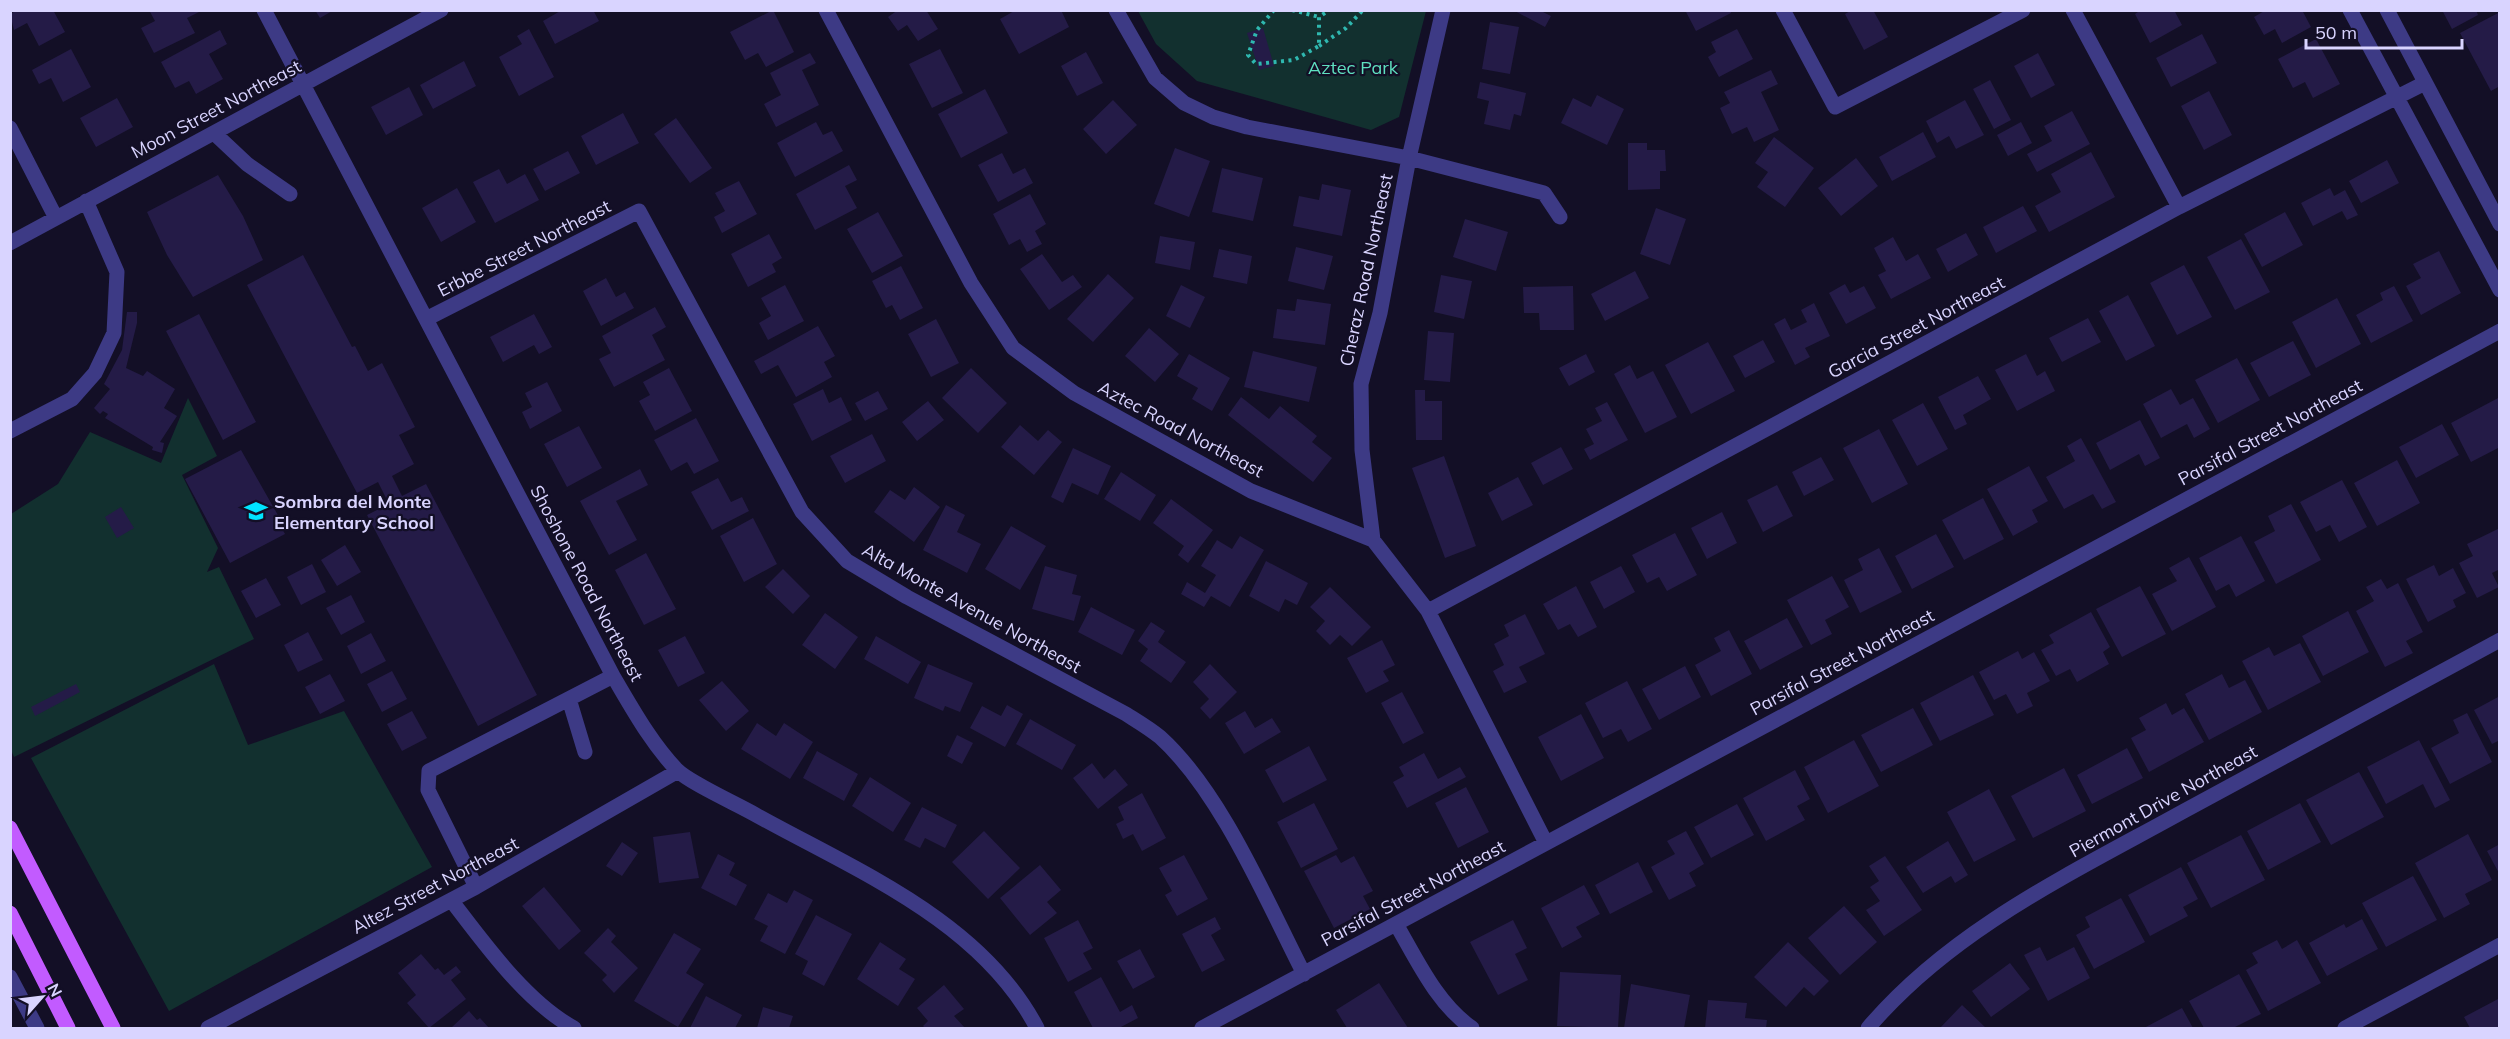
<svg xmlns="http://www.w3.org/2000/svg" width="2510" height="1039" viewBox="0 0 2510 1039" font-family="Mulish,sans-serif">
<rect width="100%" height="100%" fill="#130f26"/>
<path fill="#12302f" d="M1138,11H1426L1399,117L1371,130L1197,81L1156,44Z
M188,398L217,456L182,475L218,548L207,572L219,567L254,639L14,757L11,750V514L58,484L90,432L161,463Z
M214,664L248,745L344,711L432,867L169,1011L31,758Z"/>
<path fill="#241b47" d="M18,10H53L65,32L39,46L27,23L14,30L10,14Z
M149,10H203L187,18L195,33L154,53L141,28L155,21Z
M315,10H334L320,18Z
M562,10H593L599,21L555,44L543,21Z
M773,10L794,52L766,67L758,53L745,60L730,32Z
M898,10H926L938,29L918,41L907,25L898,31L888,17Z
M1016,10H1061L1069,27L1019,54L1000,19Z
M1513,10H1539L1551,16L1545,27Z
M1685,10H1730L1731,13L1696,31Z
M1852,10H1873L1888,37L1864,50L1845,14Z
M2141,10H2174L2182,25L2150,43L2135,14Z
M2266,10H2302L2311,27L2282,43L2275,29L2264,35L2254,17Z
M2442,10H2476L2478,15L2452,29Z
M2500,12V86L2491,91L2460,33Z
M1490,22L1519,27L1510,74L1482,69Z
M1263,28L1274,66L1259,70L1247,33Z
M529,29L554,77L519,96L499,57L522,44L517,36Z
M1737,29L1753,59L1719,77L1708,57L1716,52L1711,42Z
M220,30L227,44L209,54L223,79L196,94L189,81L175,88L161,62Z
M2202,34L2217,63L2171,87L2156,58Z
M2316,39L2340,84L2313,98L2305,82L2293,88L2278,59Z
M71,49L91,87L63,102L51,78L39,84L32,70Z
M940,49L963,93L932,108L909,64Z
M1086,52L1103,83L1077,96L1061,66Z
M810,53L816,63L802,70L819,105L776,127L764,104L781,95L770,73Z
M2038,53L2055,85L2031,98L2014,66Z
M464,61L476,86L433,109L420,85Z
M1771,70L1778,84L1761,92L1779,130L1754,142L1747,127L1732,134L1720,108L1730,103L1724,92Z
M1990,80L2011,120L1994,129L1973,89Z
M1480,82L1526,93L1521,116L1514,114L1510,130L1484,124L1489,101L1477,98Z
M409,87L423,115L386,135L371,107Z
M985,89L1008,133L961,158L938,114Z
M2209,91L2232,135L2204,150L2181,106Z
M1597,95L1624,109L1607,145L1561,123L1573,98L1591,107Z
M117,98L133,127L96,147L80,118Z
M1113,100L1137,125L1106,154L1083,129Z
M1965,100L1984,135L1956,149L1949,136L1937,143L1926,121Z
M2072,111L2090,144L2037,172L2027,154L2052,141L2044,126Z
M623,113L639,143L596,165L581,136Z
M676,118L712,168L690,183L654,134Z
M816,122L823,135L832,131L843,151L795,177L777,143Z
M2021,122L2032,143L2008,156L1997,135Z
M1923,132L1936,157L1892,181L1879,157Z
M1774,137L1814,168L1785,207L1757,187L1768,172L1755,163Z
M1628,143H1647V150H1665L1666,171H1660V189L1628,190Z
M1175,148L1210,161L1189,217L1154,204Z
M568,151L580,173L545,191L533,169Z
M2091,152L2115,197L2049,232L2035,206L2061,192L2051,174Z
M1002,153L1013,174L1025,168L1033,183L998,202L978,165Z
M1856,158L1878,186L1841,216L1818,188Z
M2387,160L2399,183L2361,203L2349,181Z
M849,165L857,180L845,186L857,208L815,230L796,194Z
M1222,168L1263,178L1253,221L1212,212Z
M499,169L507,184L525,174L539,200L495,223L473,182Z
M218,175L243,216L263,260L193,297L167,255L147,212Z
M739,181L757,214L722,233L714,217L725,211L715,193Z
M1322,184L1351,190L1342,236L1293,226L1299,196L1319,200Z
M457,188L476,222L441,242L422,208Z
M2330,188L2334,196L2345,190L2358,215L2347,220L2342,211L2313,226L2301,203Z
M1030,194L1046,224L1035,231L1042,244L1027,252L1020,239L1009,245L993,214Z
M2023,206L2037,231L1996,253L1983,227Z
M1656,208L1686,219L1670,265L1640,254Z
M878,212L903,256L872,273L847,229Z
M2285,212L2303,245L2262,267L2244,234Z
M1465,219L1508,232L1496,271L1453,257Z
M1966,233L1978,255L1948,272L1936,249Z
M769,234L782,258L772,264L776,272L748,287L731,254Z
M1160,236L1195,242L1190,270L1155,263Z
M1893,237L1906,261L1918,254L1931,278L1891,299L1878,275L1886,271L1874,248Z
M2241,239L2270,292L2235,310L2207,257Z
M1296,247L1333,256L1324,290L1288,281Z
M1219,249L1252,256L1247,284L1213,277Z
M2439,251L2461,293L2421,315L2406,286L2421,278L2413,264Z
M1042,254L1062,282L1073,275L1082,287L1049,310L1020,269Z
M303,255L352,347L355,346L368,371L382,363L415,427L399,435L414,464L392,476L402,496L426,484L537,695L478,726L367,515L389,504L378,482L357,493L247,285Z
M2184,265L2212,317L2177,335L2150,283Z
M901,266L923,308L900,320L892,305L886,308L872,281Z
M1635,271L1649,298L1605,321L1591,294Z
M1108,274L1134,298L1093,342L1067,319Z
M1441,275L1472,281L1464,319L1434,312Z
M606,278L616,297L625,292L634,308L601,326L583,291Z
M1845,284L1850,293L1864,286L1876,308L1846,324L1829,293Z
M785,285L804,321L768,340L759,323L771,316L761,298Z
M1181,285L1205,297L1190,328L1166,316Z
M1573,286L1574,330H1540L1539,313H1524L1523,287Z
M2394,286L2413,321L2371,343L2356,315L2383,300L2380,293Z
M2128,295L2155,346L2126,361L2099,311Z
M2337,298L2361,344L2316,368L2292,322Z
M1297,299L1331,304L1325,345L1273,338L1277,309L1295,311Z
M1814,303L1830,336L1805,348L1810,357L1795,365L1774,324L1785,318L1791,330L1807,322L1801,310Z
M655,307L666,327L652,335L665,360L614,387L599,359L611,353L602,336Z
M127,312H137V323L126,368L143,376L147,371L175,389L164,408L177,416L160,442L164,443L162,453L152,450L153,447L105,418L108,414L103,411L100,414L94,408L110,389L104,384L122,350Z
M199,314L256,422L223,440L166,331Z
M534,314L552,347L539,354L534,345L503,362L490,337Z
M2088,318L2101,342L2062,362L2049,338Z
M936,319L959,363L931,377L908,334Z
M818,326L835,356L824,362L832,377L796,397L778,365L761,374L754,361Z
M1149,328L1179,354L1155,382L1125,356Z
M1428,331L1454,333L1450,382L1424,380Z
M1763,340L1775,362L1745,378L1733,356Z
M2293,341L2311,375L2269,397L2250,363Z
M1708,342L1735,391L1691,414L1665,365Z
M1253,351L1317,367L1309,402L1244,387Z
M1189,354L1230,378L1212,411L1192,399L1198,388L1177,376Z
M1586,354L1595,372L1569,386L1559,368Z
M2026,354L2037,376L2045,371L2055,391L2017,411L1995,370Z
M2237,358L2260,400L2218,423L2195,380Z
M1630,365L1637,379L1653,371L1677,417L1645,433L1614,374Z
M669,368L692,411L655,431L639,401L650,395L643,382Z
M971,368L1007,403L978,433L942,398Z
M1978,376L1991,399L1963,415L1967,424L1955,430L1938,397Z
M547,382L562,411L530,429L522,412L532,407L525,393Z
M823,389L829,403L841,397L852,420L812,441L793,404Z
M2171,389L2180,405L2193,398L2210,429L2194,438L2187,424L2161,438L2143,404Z
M1415,390H1425V401H1442V440H1416Z
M878,391L888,409L865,421L855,403Z
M1241,397L1269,419L1280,406L1317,436L1312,442L1332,458L1313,482L1228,415Z
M2500,397V447L2471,462L2451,423Z
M928,401L944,420L917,441L902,422Z
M1607,402L1628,440L1590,460L1584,449L1594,444L1586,429L1602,421L1595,408Z
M1923,403L1948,449L1917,466L1892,420Z
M696,418L719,461L694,474L687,462L671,471L654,440Z
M2140,420L2160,458L2145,466L2139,454L2110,470L2096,443Z
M2442,424L2459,455L2416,478L2399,447Z
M1020,425L1038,441L1048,430L1062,442L1034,475L1001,447Z
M579,426L602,468L567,487L544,444Z
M1879,429L1908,484L1872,503L1843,448Z
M872,434L886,461L845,483L830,456Z
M2081,438L2116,502L2102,509L2093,494L2064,509L2046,477L2075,461L2067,446Z
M1561,447L1573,469L1543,485L1531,463Z
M1073,448L1111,466L1098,495L1072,483L1063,503L1051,497Z
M241,450L279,517L276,518L285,534L230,563L185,479Z
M1444,456L1476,546L1445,558L1412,468Z
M1821,457L1834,480L1804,496L1792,472Z
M2397,460L2420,503L2377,526L2354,483Z
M2029,466L2048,501L2032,510L2038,522L2013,536L1987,489Z
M640,469L648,485L616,501L637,540L609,555L580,501Z
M1121,472L1156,495L1140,521L1104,499Z
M1518,477L1533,505L1502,521L1488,493Z
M718,478L731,502L742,497L749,511L712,530L691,492Z
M2342,480L2367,527L2339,542L2330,525L2316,532L2300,502Z
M1777,485L1793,516L1763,532L1747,500Z
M914,487L940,507L914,542L874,512L890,490L905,500Z
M1983,498L2004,539L1964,560L1942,520Z
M1171,499L1213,530L1188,563L1178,555L1184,546L1153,523Z
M2291,504L2321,560L2276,584L2254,542L2275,531L2268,516Z
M946,505L965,515L957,532L981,544L967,573L923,550Z
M121,507L134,528L117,538L105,517Z
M1722,512L1737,543L1707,559L1691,528Z
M753,518L777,564L744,582L720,536Z
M1011,526L1046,546L1020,590L985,569Z
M2500,528V569L2492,573L2499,587L2477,598L2459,563L2473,556L2467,544Z
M1675,533L1697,575L1667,591L1659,577L1647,583L1632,555Z
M1936,534L1954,567L1912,589L1895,556Z
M1240,536L1264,550L1230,607L1211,596L1204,607L1181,594L1187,582L1205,593L1216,575L1201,566L1217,540L1232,549Z
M2241,536L2265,581L2236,597L2229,584L2216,591L2199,558Z
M345,545L361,572L337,586L321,560Z
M1879,548L1902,592L1860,613L1844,580L1863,570L1858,559Z
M646,553L676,609L644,625L615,570Z
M2189,557L2216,607L2172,631L2152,594L2177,581L2169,568Z
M1266,561L1308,583L1297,605L1285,599L1279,612L1249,596Z
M312,564L326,592L301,605L287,577Z
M2434,565L2439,576L2453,568L2466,593L2453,600L2456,607L2428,622L2406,579Z
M1045,566L1077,575L1072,594L1081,596L1074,621L1032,609Z
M1621,566L1635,592L1604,609L1590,582Z
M783,569L810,596L793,614L765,587Z
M1832,576L1849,607L1825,620L1832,634L1811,645L1787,600Z
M266,578L281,605L256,618L241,591Z
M2381,579L2387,589L2398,583L2423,632L2406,641L2413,653L2385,667L2356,611L2374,601L2366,587Z
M1576,586L1597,627L1578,637L1570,624L1558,630L1543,604Z
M2140,586L2166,634L2122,657L2096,609Z
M1330,587L1371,627L1352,646L1340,635L1330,645L1316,631L1325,621L1310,607Z
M351,595L365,622L341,635L326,608Z
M1091,607L1135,630L1122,655L1078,632Z
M2348,611L2369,652L2323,676L2302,636Z
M2091,612L2110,647L2103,652L2109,664L2077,682L2070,669L2056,676L2041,650L2054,643L2049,635Z
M825,613L858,637L835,669L802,645Z
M1525,614L1545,654L1519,667L1527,682L1504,693L1493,671L1504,665L1494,644L1509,636L1504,625Z
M1787,618L1803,647L1760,670L1744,641Z
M1151,622L1165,631L1158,642L1186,662L1171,683L1140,661L1148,649L1138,641Z
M1729,630L1752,674L1711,696L1695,665L1721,651L1714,638Z
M308,632L323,660L298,672L284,645Z
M371,633L386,661L361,674L347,646Z
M685,636L705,673L678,687L658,650Z
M876,636L921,662L908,684L864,659Z
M1382,640L1395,665L1383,671L1389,681L1366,693L1347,658Z
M2300,643L2321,682L2268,710L2242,661L2269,647L2274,656Z
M2018,651L2022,659L2034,652L2050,681L2027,693L2033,706L2017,714L2006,694L1994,700L1979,672Z
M928,664L973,683L960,712L945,706L943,711L914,698Z
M1210,664L1237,692L1210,719L1200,708L1209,699L1193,682Z
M1685,666L1701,697L1659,720L1642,689Z
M392,671L407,699L382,712L367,684Z
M330,674L345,701L320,714L305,687Z
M2222,674L2229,688L2245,680L2262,712L2209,740L2185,694Z
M1973,675L1994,715L1940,741L1920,703Z
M722,681L749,711L726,731L699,700Z
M1627,681L1652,729L1628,742L1621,729L1603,738L1585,703Z
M76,684L80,692L35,716L31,707Z
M1402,692L1424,733L1403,744L1381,703Z
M2500,696V740L2492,744L2474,710Z
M2166,703L2172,715L2184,708L2204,742L2149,772L2131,738L2146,730L2139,718Z
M1007,705L1023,714L1005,747L970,728L982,706L1001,716Z
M1913,708L1933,745L1881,772L1861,735Z
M412,711L427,738L402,751L387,724Z
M1245,711L1255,728L1272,718L1281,732L1244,754L1225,723Z
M2467,713L2492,762L2450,784L2431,748L2459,733L2453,720Z
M1581,714L1604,758L1561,781L1538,737Z
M1030,719L1076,745L1062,770L1016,744Z
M757,723L776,736L784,723L813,742L790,779L741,749Z
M957,735L973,743L962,764L947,756Z
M1854,740L1879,786L1828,813L1804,767Z
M2419,740L2450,800L2435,808L2423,784L2386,804L2367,767Z
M1309,746L1327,780L1283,803L1265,770Z
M2127,748L2143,778L2092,804L2077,775Z
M817,751L858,774L844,801L803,778Z
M1424,753L1438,779L1460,767L1466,777L1407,808L1393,782L1404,776L1399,767Z
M1092,763L1104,779L1115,769L1128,785L1098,809L1073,778Z
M2064,768L2086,811L2033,838L2011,796Z
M1795,770L1810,799L1797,806L1805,820L1766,841L1743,798Z
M2359,772L2384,817L2331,845L2306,800Z
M870,777L911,803L893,832L852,806Z
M1466,787L1489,832L1458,848L1435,803Z
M1989,789L2016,840L1974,862L1947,812Z
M1142,793L1166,838L1142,851L1133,834L1123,839L1116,824L1124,820L1118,807Z
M1314,803L1338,849L1301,868L1277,822Z
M2300,803L2321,842L2268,870L2247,831Z
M1737,804L1754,835L1711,858L1694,827Z
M922,807L957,825L945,848L925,838L920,848L904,840Z
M984,831L1020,868L988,899L952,862Z
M1686,831L1704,864L1689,873L1696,886L1669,900L1651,867L1675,854L1667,841Z
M690,832L699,878L659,883L653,837Z
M2468,834L2492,880L2465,894L2470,904L2444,918L2415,863Z
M2241,835L2265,880L2211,908L2187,863Z
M1948,841L1968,875L1955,883L1951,876L1923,893L1906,867Z
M622,842L638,853L622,876L606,866Z
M2500,844V875L2487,851Z
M718,854L735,863L729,875L747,885L736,906L701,888Z
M1184,855L1208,899L1177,916L1165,895L1172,891L1159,868Z
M1336,855L1341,863L1354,856L1373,891L1363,896L1370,909L1334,928L1304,871Z
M1885,856L1922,910L1884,936L1866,910L1880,901L1870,887L1879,881L1869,866Z
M1638,862L1653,892L1610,914L1595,885Z
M1040,865L1061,890L1047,902L1057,913L1030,935L1000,898Z
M2181,867L2198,899L2183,907L2188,916L2150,936L2128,895Z
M2413,876L2437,920L2386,947L2362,903Z
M1584,885L1600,914L1576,927L1582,937L1562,948L1541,908Z
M544,887L581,931L559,950L522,906Z
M794,890L813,900L785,954L760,941L768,926L754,919L768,893L787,903Z
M2121,898L2145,942L2094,969L2076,935L2090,927L2085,917Z
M1844,906L1877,942L1840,975L1808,938Z
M816,915L852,934L824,986L802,974L808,961L795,954Z
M1215,917L1221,929L1211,935L1225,960L1202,972L1182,934Z
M2362,919L2378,949L2327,976L2309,943L2344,924L2346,928Z
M1078,920L1093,948L1083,953L1092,969L1068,982L1044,938Z
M1513,920L1527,948L1515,954L1528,980L1498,995L1470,942Z
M608,928L616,936L611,942L638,968L614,993L602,980L607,975L584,953Z
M674,933L701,949L686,973L704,984L678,1027L634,1001Z
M2277,940L2282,949L2297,940L2321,983L2268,1011L2246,970L2258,963L2252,953Z
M880,942L906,959L899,969L915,979L898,1006L857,979Z
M1788,942L1829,981L1814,996L1804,987L1786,1007L1754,977Z
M2040,947L2047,961L2074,947L2090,978L2048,1001L2024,955Z
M1140,949L1155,977L1133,989L1117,961Z
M421,954L435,970L438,968L444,975L456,966L461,972L451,980L466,999L429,1028L407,1003L416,995L398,973Z
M2010,963L2030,989L1991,1017L1972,991Z
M1560,972L1621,975L1618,1028L1557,1026Z
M2239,974L2261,1014L2233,1028H2204L2189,1001Z
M1101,977L1120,1012L1132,1005L1138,1018L1119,1028H1093L1074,992Z
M1379,983L1408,1028H1347L1336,1010Z
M1631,984L1690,995L1684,1028H1624Z
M944,985L964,1009L954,1016L965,1028H925L923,1026L928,1021L917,1008Z
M706,996L742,1015L735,1028H690Z
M2500,998V1028H2470L2464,1017Z
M1708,1000L1747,1003L1745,1018L1767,1020L1766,1028H1705Z
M1962,1005L1986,1028H1940Z
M763,1007L793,1016L789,1028H757Z
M2182,1008L2193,1028H2144Z
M469,1011L477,1020L480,1018L489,1028H451Z"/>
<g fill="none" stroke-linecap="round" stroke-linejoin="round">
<path stroke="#2fb8b0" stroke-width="4" stroke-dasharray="3 4.5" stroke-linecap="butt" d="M1274,10L1257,30L1248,55L1256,64L1294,60L1319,46V17L1329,10
M1292,10L1319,17
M1319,46L1346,28L1363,10"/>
<path stroke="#3d3a85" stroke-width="15" d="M264,10L613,676C632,708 651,743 677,770C690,783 737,804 756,815C857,871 981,921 1037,1028
M826,10L971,283L1013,348L1074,393L1251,491L1373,540L1428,611L1546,843
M1116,10L1155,78L1184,103L1213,117L1247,127L1409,158L1544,193L1560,217
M1783,10L1835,107L2023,10
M2073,10L2179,207
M2350,10L2500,290
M2387,10L2500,224
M10,128L56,218
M214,133L247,164L290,194
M10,243L441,10
M426,319L639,211L802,512L847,561L907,597L1126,714C1137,721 1149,728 1160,737C1221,792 1266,900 1304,974
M10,431L72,399L95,373L114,333L117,272L86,201
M1373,540L1362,450L1361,384L1380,313L1409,158L1443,10
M1428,611L2179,207L2425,83
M569,699L585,752
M476,887L428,790L429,771L613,676
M451,900C484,943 526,1002 574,1028
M1396,924C1417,960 1437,1004 1472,1028
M10,977L37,1028
M208,1028L476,887L678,771
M1202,1028L2500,331
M1868,1028C1952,929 2072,873 2184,811C2289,754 2394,697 2500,640
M2345,1028L2500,945"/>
<path stroke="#c25bff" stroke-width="15" d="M10,828L113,1028
M10,913L68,1028"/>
</g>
<defs>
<g id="school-bare" transform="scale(1.8)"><path d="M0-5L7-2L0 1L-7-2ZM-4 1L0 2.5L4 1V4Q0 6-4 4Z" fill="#00e5ff" stroke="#130f26" stroke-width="2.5" paint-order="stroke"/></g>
</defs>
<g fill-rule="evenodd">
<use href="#school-bare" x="256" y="511"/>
</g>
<g text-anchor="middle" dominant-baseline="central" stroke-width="4.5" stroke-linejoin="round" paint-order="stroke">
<g font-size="18" fill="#5fe0c0" stroke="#130f26">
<text x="1353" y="67">Aztec Park</text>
</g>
<g font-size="18" fill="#d9d4ff" stroke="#130f26">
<text transform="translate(216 109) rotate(-28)">Moon Street Northeast</text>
<text transform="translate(524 248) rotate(-27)">Erbbe Street Northeast</text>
<text transform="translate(1366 270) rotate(-78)">Cheraz Road Northeast</text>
<text transform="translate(1916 327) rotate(-28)">Garcia Street Northeast</text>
<text transform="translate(1181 429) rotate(28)">Aztec Road Northeast</text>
<text transform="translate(2270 432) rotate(-28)">Parsifal Street Northeast</text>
<text transform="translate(587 583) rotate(62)">Shoshone Road Northeast</text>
<text transform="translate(972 608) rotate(29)">Alta Monte Avenue Northeast</text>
<text transform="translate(1842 662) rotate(-28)">Parsifal Street Northeast</text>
<text transform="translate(2163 801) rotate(-29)">Piermont Drive Northeast</text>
<text transform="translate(435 885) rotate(-28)">Altez Street Northeast</text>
<text transform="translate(1413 893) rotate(-28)">Parsifal Street Northeast</text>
</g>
<g font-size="18" font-weight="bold" fill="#d9d4ff" stroke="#130f26" text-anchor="start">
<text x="274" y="501">Sombra del Monte<tspan x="274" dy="21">Elementary School</tspan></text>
</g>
</g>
<rect width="2510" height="1039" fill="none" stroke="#d9d4ff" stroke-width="24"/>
<g transform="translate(42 997) rotate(62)" stroke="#130f26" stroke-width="4.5" paint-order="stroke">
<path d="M0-4.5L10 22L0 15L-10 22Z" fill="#d9d4ff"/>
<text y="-9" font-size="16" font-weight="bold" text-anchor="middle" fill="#d9d4ff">N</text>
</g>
<path d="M2306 39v9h156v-9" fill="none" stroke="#d9d4ff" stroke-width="3"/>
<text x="2315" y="39" font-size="18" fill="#d9d4ff" stroke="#130f26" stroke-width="4.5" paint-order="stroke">50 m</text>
</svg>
